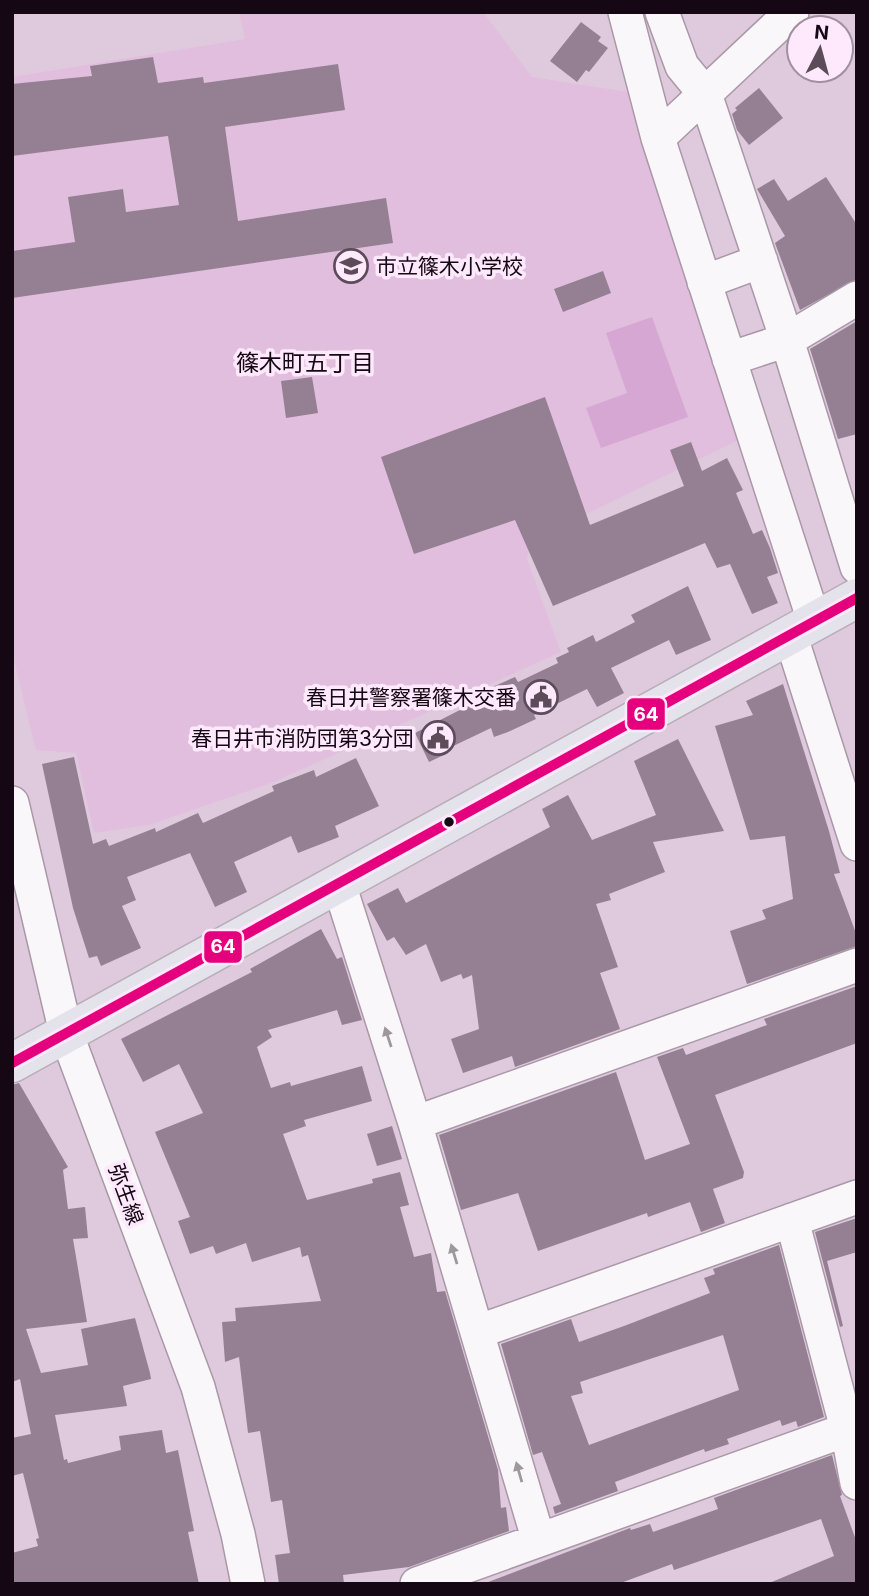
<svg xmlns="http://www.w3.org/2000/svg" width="869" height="1596" viewBox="0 0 869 1596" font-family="Inter,'Noto Sans JP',sans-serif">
<rect width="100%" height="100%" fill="#dfcadd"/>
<path fill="#e1bede" d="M239,12H483L532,77L635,93L743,438L531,541L527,559L561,652L274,782L149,825L94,833L76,753L36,750L12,652V77L245,39Z"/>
<path fill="#d7a7d4" d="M652,317L688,417L601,448L586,408L627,393L606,333Z"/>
<path fill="#948092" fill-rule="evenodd" d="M581,22L601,37L598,41L608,48L589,72L586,70L577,82L550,61Z
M153,57L158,83L203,77L204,83L338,64L345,110L225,127L238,221L386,198L393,243L12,298V251L75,242L68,197L123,189L126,212L179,205L168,136L12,156V84L92,76L90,66Z
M759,88L783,118L749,145L737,130L732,114L737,110L735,108Z
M826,177L857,225V279L800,310L775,243L785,236L757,189L774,179L788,201Z
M603,271L611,293L563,312L554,289Z
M857,321V434L838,439L810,349Z
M312,377L318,413L286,418L281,381Z
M545,397L590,525L684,486L670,450L691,442L702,471L727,458L743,490L736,493L753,534L762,530L770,548L778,573L767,577L778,603L752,614L730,564L717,568L705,543L553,606L515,520L414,554L381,457Z
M688,586L711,640L676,655L669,640L611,668L624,693L597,707L587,689L534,715L536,719L508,732L494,737L491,728L447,749L448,753L429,762L415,733L491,694L488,689L515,677L518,682L558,663L556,658L569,652L567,648L593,635L596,642L635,622L631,615Z
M783,684L829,831L840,873L834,874L857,936V946L747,984L730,931L766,919L762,910L793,899L785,836L750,840L715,726L753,715L746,701Z
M678,739L724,831L653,842L665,872L609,894L611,900L596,904L618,967L600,973L620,1029L515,1067L512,1056L463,1073L451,1039L479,1029L472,975L463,979L461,974L441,982L426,944L406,955L394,937L387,941L367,904L398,888L406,903L550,827L542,809L568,795L592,840L656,815L634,761Z
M74,757L93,844L106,839L109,846L155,828L156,832L198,813L203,823L274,791L272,786L314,770L316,777L356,758L379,806L335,826L339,837L298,853L291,836L234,862L247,892L215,907L190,853L127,877L136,900L122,906L141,948L101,966L97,956L89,958L73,908L42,764Z
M321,929L337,959L342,957L362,1020L342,1025L337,1010L268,1030L272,1037L257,1047L271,1088L290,1082L291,1086L362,1066L372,1101L304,1120L306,1126L283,1134L307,1200L373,1183L372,1179L400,1172L409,1205L400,1207L414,1257L431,1253L437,1292L445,1291L498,1470L501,1508L506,1507L509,1531L409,1567L343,1575L344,1584H279L275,1555L290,1553L282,1500L271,1502L260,1431L248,1433L239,1357L225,1362L222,1322L236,1321L235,1308L321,1301L308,1255L302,1257L300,1247L252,1262L246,1243L216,1254L213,1246L190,1254L178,1221L190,1217L155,1132L203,1113L179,1064L143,1082L121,1039L252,972L250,969Z
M857,986V1043L715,1095L744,1172L743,1178L713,1189L725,1223L701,1232L690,1202L648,1217L647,1213L538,1251L518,1193L461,1210L439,1135L616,1072L645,1160L690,1144L657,1057L683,1048L686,1055L767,1025L764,1019Z
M19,1083L68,1167L63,1170L68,1209L85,1207L88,1238L73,1239L87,1322L26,1329L41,1373L88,1365L81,1329L135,1318L150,1373L151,1379L123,1386L127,1406L55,1415L64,1460L67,1459L68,1463L121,1450L119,1436L162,1430L166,1453L178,1450L194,1531L188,1532L199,1584H12V1553L38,1546L36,1539L39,1538L23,1473L12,1476V1438L31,1434L20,1379L12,1382V1085Z
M392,1126L402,1159L377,1166L367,1134Z
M857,1218V1252L827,1261L843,1326L840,1327L815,1232Z
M779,1245L824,1417L798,1427L796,1421L782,1426L780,1420L727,1439L729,1444L705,1452L704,1449L615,1482L618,1491L555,1514L553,1507L561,1504L542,1452L533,1455L501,1344L571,1319L579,1342L624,1326L710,1293L704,1278L715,1274L713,1269ZM723,1335L739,1390L589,1445L571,1396L583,1393L580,1382Z
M832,1455L842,1495L840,1496L857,1543V1584H767L834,1556L821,1519L674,1570L672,1564L618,1584H483L630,1528L631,1530L650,1524L653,1532L718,1509L714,1498Z"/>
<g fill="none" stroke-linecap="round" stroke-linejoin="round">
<g stroke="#a998a7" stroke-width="36">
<path id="minor" d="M625,12L658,138L814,621
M662,12L682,66L705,94L787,340L857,567
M658,138L792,12
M704,282L761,261
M729,359L787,340L857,298
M791,637L857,844
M12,803L66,1033L198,1387L238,1534L248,1584
M339,884L415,1123L538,1538
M415,1123L857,965
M792,1220L847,1429L857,1483
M477,1332L857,1197
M417,1584L857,1426"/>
</g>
<g stroke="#b8adb7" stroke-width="41">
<path id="major" d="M12,1063L857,598"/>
</g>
<use href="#minor" stroke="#faf7fa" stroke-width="33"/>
<use href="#major" stroke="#e4e3eb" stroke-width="38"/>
<g stroke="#fde9fb" stroke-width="16">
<path id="bus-1" d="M12,1063L857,598"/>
</g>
<use href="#bus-1" stroke="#e5007d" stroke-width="10"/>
</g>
<defs><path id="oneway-solid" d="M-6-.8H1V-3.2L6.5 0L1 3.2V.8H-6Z" transform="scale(1.75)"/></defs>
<g fill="#9e979e">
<use href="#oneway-solid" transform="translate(388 1037) rotate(-108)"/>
<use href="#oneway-solid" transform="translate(454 1254) rotate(-107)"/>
<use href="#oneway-solid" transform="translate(519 1472) rotate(-106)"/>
</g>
<defs>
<g id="school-ring" transform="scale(1.75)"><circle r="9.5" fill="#fde9fb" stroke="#5c4c5a" stroke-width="1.5"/><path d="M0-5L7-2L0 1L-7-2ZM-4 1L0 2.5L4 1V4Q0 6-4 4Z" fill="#5c4c5a"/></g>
<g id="civic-ring" transform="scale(1.75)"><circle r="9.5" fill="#fde9fb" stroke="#5c4c5a" stroke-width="1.5"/><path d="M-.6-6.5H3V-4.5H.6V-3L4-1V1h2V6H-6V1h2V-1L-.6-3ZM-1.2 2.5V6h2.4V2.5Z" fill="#5c4c5a"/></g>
</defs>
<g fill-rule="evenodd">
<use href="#school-ring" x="351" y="266"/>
<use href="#civic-ring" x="541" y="697"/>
<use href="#civic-ring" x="438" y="738"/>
</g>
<circle fill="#150814" stroke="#fde9fb" stroke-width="2.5" cx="449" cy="822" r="6"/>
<g text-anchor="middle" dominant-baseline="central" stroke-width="7" stroke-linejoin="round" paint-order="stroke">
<g font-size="21" fill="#150814" stroke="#fde9fb" text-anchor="end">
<text x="376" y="266" text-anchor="start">市立篠木小学校</text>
<text x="516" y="697">春日井警察署篠木交番</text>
<text x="414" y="738">春日井市消防団第3分団</text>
</g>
<g font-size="21" fill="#150814" stroke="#fde9fb">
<text transform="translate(126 1194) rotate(70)">弥生線</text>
</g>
<g font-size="23" fill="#150814" stroke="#fde9fb">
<text x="305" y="363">篠木町五丁目</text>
</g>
</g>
<g stroke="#fde9fb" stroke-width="2.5">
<rect x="626" y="697" width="40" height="34" rx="7" fill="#e5007d"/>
<rect x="203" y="930" width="40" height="34" rx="7" fill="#e5007d"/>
</g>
<g font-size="19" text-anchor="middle" font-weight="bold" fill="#fff">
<text x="646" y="721">64</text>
<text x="223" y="953">64</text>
</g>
<rect width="869" height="1596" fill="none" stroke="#150814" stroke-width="28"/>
<g transform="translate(820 49) rotate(6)"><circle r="33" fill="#fde9fb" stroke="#a08f9f" stroke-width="2"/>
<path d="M0-5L12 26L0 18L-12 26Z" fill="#5c4c5a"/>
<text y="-10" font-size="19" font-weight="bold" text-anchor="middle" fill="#150814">N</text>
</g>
</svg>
